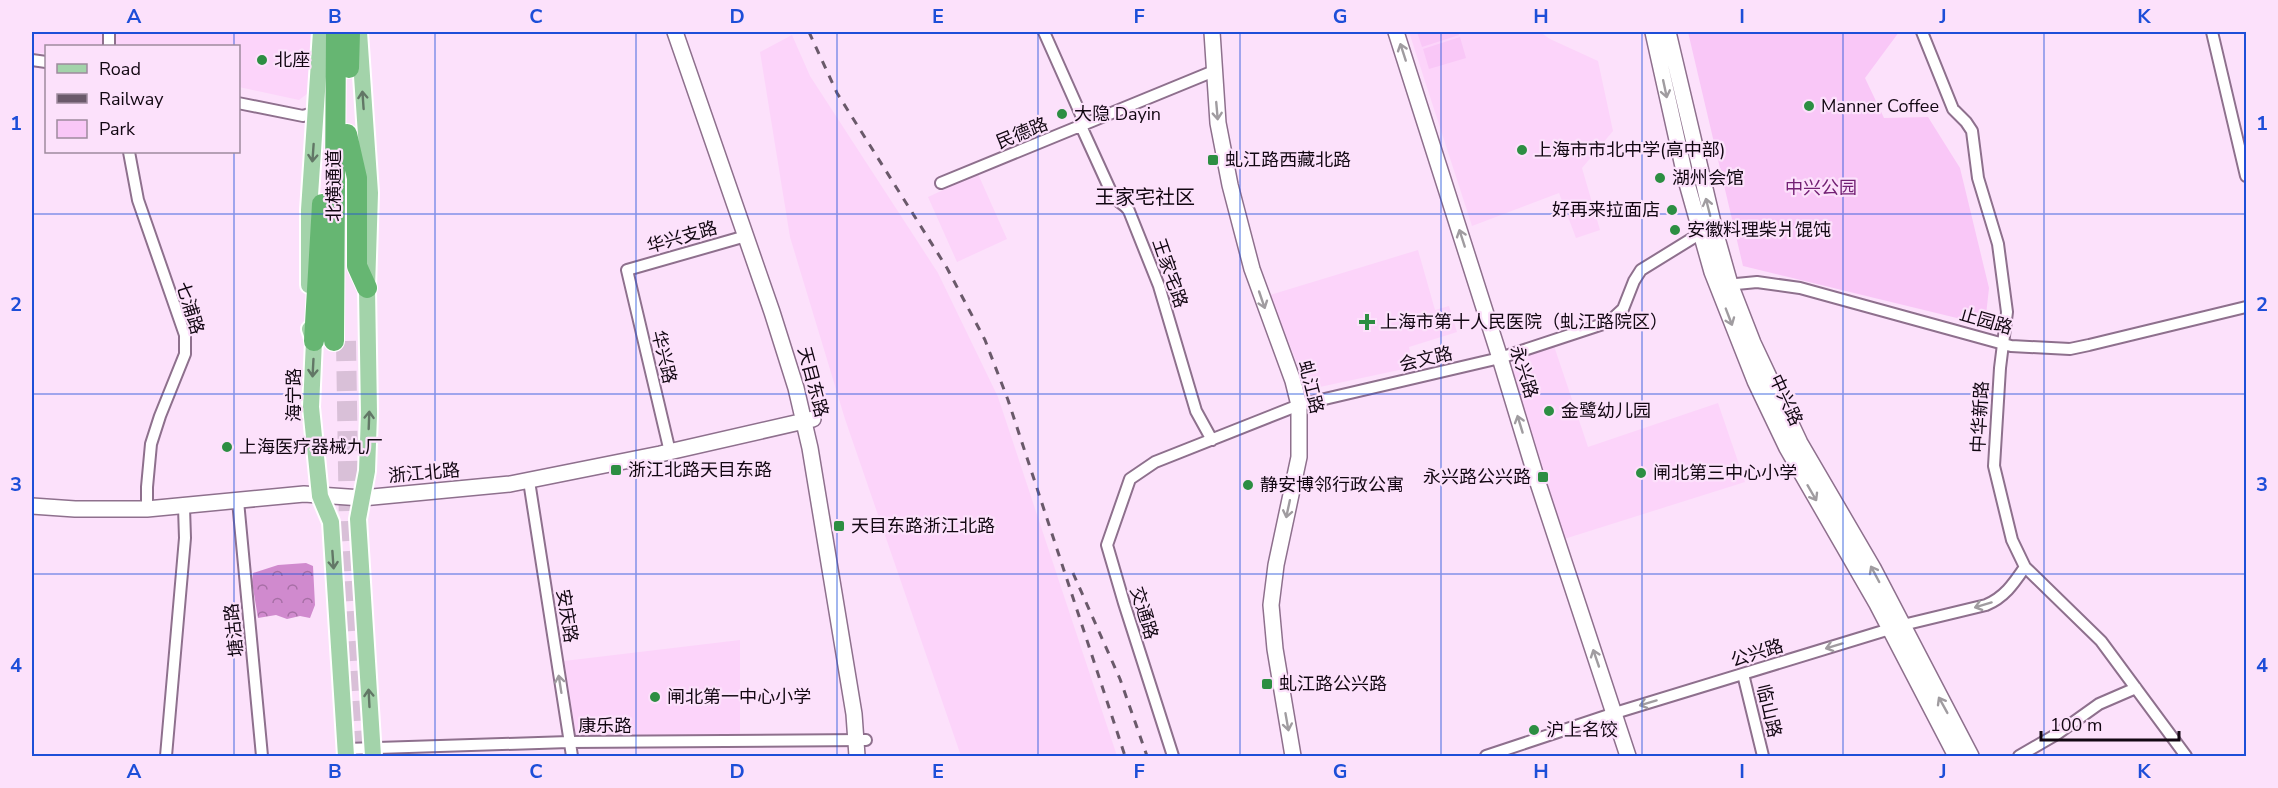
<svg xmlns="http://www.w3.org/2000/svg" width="2278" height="788" viewBox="0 0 2278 788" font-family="'Nunito Sans','Noto Sans SC',sans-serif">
<defs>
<pattern id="forest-crowns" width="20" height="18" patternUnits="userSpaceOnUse" patternTransform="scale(1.5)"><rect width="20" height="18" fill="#d08ace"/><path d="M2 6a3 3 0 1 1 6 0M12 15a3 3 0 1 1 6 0" fill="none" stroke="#a76fa6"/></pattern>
</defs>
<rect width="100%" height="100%" fill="#fce1fb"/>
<path fill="#fcd4fa" d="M32,32H314L312,90L299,100L239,87L238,46H46V53H32Z
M1409,32H1540L1550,39L1598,61L1613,131L1582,168L1600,230L1576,238L1559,193L1472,226Z
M792,35L810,76L938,273L998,397L1117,756H961L845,419L790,237L760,52Z
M978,174L1007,239L957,262L928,197Z
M1418,250L1435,310L1449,306L1457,332L1409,347L1413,367L1315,388L1305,384L1270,295Z
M1554,346L1588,447L1718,403L1745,482L1561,540L1512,375L1515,360Z
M740,640V734L576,737L564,661Z"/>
<path fill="#f9c7f7" d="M1417,32H1458L1459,35L1422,47Z
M1688,32H1899L1865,78L1884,118L1928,117L1960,168L1989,288L1986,315L1961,319L1743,266Z
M1460,37L1466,58L1429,69L1423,49Z"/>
<path fill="url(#forest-crowns)" d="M306,563L313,566L315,605L310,618L300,616L287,619L276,615L258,618L252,582L253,573L278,565Z"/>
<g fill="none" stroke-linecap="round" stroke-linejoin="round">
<path stroke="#d9c0d8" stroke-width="20" stroke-dasharray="20 10" stroke-linecap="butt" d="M346,341L349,530L364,756"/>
<g stroke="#8e708d" stroke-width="14">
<path id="street" d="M1044,32L1085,124
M1922,32L1953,109L1966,122L1972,131L1978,178L1998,244L2007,312L2000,368L1994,466L2012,540L2025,567L2101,641L2186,756
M2212,32L2246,176
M109,46V32
M32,60L46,62
M238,103L303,116L316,112
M1081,126L1112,194C1116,202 1124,203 1129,211L1159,286L1196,411L1212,440
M129,152L138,200L185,335V354L160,416L151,444L147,487V509
M941,183L1214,71
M1726,285L1757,282L1800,288L2011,346L2070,349L2089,345L2246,307
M670,452L627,270L746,236
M529,481L572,756
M238,501L262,756
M1743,674L1763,756
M346,749L569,742L866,740
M166,756L185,538L184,507
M1173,756L1124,603L1107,545L1130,479L1155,462L1299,405L1500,358L1609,322L1623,309L1634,281L1641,270L1701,233
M1486,756L1615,713L1903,625L1986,605C2005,597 2014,583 2025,567
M2019,756L2057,734L2099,704L2136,688"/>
</g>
<g stroke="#8e708d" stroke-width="18">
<path id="secondary" d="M675,32L772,312L796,388L810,448L854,714L857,756
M1212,32L1218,123L1230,185L1252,269L1293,381L1299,405V457L1276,565L1271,605L1275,649L1293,756
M1396,32L1500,358L1537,480L1628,756
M1653,32L1686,180L1712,272L1755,381L1787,448L1877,604L1956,756
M1668,32L1715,231L1730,284L1753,343L1800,443L1873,568L1971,756
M32,506L75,509H147L304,494L362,498L510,484L660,454L813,419"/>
</g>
<g stroke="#fff" stroke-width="20">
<path id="primary" d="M359,32L370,193L367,288L369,414L367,471L358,519L373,756
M309,285V210L321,32
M310,329L314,341L311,407L320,496L331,522L346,756"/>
</g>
<g stroke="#fff" stroke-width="22">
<path id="highway" d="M349,68L350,32
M347,134L357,178V266L367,288
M314,341L322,204
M334,341L336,32"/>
</g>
<use href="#street" stroke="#fff" stroke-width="10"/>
<use href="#secondary" stroke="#fff" stroke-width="15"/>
<use href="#primary" stroke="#a3d3aa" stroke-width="16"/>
<use href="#highway" stroke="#66b672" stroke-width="20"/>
<path stroke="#6a596a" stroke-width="3" stroke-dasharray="8 8" stroke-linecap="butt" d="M809,32L837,93L947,268L985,340L1008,400L1125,756
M1073,573L1120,679L1147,756"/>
</g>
<defs><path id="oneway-shaft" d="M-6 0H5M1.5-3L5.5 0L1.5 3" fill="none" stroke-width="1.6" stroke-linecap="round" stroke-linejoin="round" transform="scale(1.5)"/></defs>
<g stroke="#a09ca0">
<use href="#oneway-shaft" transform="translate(1403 52) rotate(-108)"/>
<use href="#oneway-shaft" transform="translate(1665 89) rotate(78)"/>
<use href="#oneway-shaft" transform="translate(1217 111) rotate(85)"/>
<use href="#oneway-shaft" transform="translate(1708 207) rotate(-104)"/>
<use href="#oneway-shaft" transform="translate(1462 238) rotate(-108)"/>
<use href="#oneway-shaft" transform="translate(1262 300) rotate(71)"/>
<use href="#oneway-shaft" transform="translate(1729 317) rotate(69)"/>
<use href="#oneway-shaft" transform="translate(1520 424) rotate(-107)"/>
<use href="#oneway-shaft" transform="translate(1812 493) rotate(60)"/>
<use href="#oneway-shaft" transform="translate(1288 509) rotate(102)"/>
<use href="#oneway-shaft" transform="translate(1875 574) rotate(-118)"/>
<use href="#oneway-shaft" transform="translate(1983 605) rotate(163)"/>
<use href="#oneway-shaft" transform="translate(1834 646) rotate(163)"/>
<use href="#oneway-shaft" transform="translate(1596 658) rotate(-109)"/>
<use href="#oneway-shaft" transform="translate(560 684) rotate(-99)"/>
<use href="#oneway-shaft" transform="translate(1648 703) rotate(163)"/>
<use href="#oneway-shaft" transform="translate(1943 705) rotate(-119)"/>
<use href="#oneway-shaft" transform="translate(1287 722) rotate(80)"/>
</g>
<g stroke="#627766">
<use href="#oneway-shaft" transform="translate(363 100) rotate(-94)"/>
<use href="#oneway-shaft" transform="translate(313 153) rotate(94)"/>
<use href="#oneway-shaft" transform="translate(313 368) rotate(93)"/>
<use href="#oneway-shaft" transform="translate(369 420) rotate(-88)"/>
<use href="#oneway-shaft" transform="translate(333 560) rotate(86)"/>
<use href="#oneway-shaft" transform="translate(369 698) rotate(-93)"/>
</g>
<path fill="none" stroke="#1d4ed8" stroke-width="1.5" stroke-opacity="0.55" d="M234,32V46M435,32V756M636,32V756M837,32V756M1038,32V756M1240,32V756M1441,32V756M1642,32V756M1843,32V756M2044,32V756M234,152V756M32,214H2246M32,394H2246M32,574H2246"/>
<g fill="#2c8e42" stroke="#fce1fb" stroke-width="2">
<circle cx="262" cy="60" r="6"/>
<circle cx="1809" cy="106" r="6"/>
<circle cx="1062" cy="114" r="6"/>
<circle cx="1522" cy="150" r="6"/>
<rect x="1207" y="154" width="12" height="12" rx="3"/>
<circle cx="1660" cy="178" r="6"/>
<circle cx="1672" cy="210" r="6"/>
<circle cx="1675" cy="230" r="6"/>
<path d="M1364 313h6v6h6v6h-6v6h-6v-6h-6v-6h6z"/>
<circle cx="1549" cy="411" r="6"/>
<circle cx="227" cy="447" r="6"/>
<rect x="610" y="464" width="12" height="12" rx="3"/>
<circle cx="1641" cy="473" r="6"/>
<rect x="1537" y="471" width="12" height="12" rx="3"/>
<circle cx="1248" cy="485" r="6"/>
<rect x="833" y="520" width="12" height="12" rx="3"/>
<rect x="1261" y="678" width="12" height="12" rx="3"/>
<circle cx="655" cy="697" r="6"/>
<circle cx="1534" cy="730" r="6"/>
</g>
<g text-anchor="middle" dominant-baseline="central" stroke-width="4.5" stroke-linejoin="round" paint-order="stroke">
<g font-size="18" fill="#120712" stroke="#fce1fb" text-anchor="start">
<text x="274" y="60">北座</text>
<text x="1821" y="106">Manner Coffee</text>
<text x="1074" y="114">大隐 Dayin</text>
<text x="1534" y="150">上海市市北中学(高中部)</text>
<text x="1225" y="160">虬江路西藏北路</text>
<text x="1672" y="178">湖州会馆</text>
<text x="1660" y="210" text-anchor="end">好再来拉面店</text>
<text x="1687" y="230">安徽料理柴爿馄饨</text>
<text x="1380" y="322">上海市第十人民医院（虬江路院区）</text>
<text x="1561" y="411">金鹭幼儿园</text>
<text x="239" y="447">上海医疗器械九厂</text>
<text x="628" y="470">浙江北路天目东路</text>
<text x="1653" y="473">闸北第三中心小学</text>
<text x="1531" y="477" text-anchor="end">永兴路公兴路</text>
<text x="1260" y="485">静安博邻行政公寓</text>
<text x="851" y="526">天目东路浙江北路</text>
<text x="1279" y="684">虬江路公兴路</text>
<text x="667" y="697">闸北第一中心小学</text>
<text x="1546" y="730">沪上名饺</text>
</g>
<g font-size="18" fill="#120712" stroke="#fce1fb">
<text transform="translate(1022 133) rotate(-22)">民德路</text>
<text transform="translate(334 186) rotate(-90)">北横通道</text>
<text transform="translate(682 237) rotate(-16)">华兴支路</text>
<text transform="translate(1170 273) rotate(71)">王家宅路</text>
<text transform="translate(190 308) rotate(73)">七浦路</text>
<text transform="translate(1986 321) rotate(16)">止园路</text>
<text transform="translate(664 357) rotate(77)">华兴路</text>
<text transform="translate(1426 359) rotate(-13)">会文路</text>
<text transform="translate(1524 372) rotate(73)">永兴路</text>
<text transform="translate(813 382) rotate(75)">天目东路</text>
<text transform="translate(1311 387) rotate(76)">虬江路</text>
<text transform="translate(294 395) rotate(-90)">海宁路</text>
<text transform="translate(1786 400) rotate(65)">中兴路</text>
<text transform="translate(1980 417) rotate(-87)">中华新路</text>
<text transform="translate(424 473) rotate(-5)">浙江北路</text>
<text transform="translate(1144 613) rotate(73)">交通路</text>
<text transform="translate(567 616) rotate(81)">安庆路</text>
<text transform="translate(234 630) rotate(-96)">塘沽路</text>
<text transform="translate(1757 653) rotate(-17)">公兴路</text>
<text transform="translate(1769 711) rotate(77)">临山路</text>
<text x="605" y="726">康乐路</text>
</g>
<g font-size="18" fill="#732174" stroke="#fce1fb">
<text x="1821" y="188">中兴公园</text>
</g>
<g font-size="20" fill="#120712" stroke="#fce1fb">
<text x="1145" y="197">王家宅社区</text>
</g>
</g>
<rect width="2278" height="788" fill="none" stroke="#fce1fb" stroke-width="66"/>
<rect x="45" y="45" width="195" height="108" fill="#fce1fb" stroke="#9e8a9e" stroke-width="1.5"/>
<rect x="57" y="64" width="30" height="9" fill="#a3d3aa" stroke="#9e8a9e" stroke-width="1.5"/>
<text x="99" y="75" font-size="18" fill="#120712">Road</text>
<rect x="57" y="94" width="30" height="9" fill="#6a596a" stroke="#9e8a9e" stroke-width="1.5"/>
<text x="99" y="105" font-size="18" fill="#120712">Railway</text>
<rect x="57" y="120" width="30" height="18" fill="#f9c7f7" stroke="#9e8a9e" stroke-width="1.5"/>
<text x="99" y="135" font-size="18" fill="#120712">Park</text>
<path d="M2041 731v9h138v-9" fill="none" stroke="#120712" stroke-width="3"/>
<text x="2050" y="731" font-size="18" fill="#120712" stroke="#fce1fb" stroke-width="4.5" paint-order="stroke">100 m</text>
<rect x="33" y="33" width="2212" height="722" fill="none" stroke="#1d4ed8" stroke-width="2"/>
<g font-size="20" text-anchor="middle" font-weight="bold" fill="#1d4ed8">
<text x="134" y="23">A</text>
<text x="335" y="23">B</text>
<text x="536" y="23">C</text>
<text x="737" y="23">D</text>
<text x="938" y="23">E</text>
<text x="1139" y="23">F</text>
<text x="1340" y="23">G</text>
<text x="1541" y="23">H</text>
<text x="1742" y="23">I</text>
<text x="1943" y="23">J</text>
<text x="2144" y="23">K</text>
<text x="16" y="130">1</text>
<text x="2262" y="130">1</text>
<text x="16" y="311">2</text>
<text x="2262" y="311">2</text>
<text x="16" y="491">3</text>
<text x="2262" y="491">3</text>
<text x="16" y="672">4</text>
<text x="2262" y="672">4</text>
<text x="134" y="778">A</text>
<text x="335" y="778">B</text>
<text x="536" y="778">C</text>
<text x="737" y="778">D</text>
<text x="938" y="778">E</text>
<text x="1139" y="778">F</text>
<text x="1340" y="778">G</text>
<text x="1541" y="778">H</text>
<text x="1742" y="778">I</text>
<text x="1943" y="778">J</text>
<text x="2144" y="778">K</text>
</g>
</svg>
